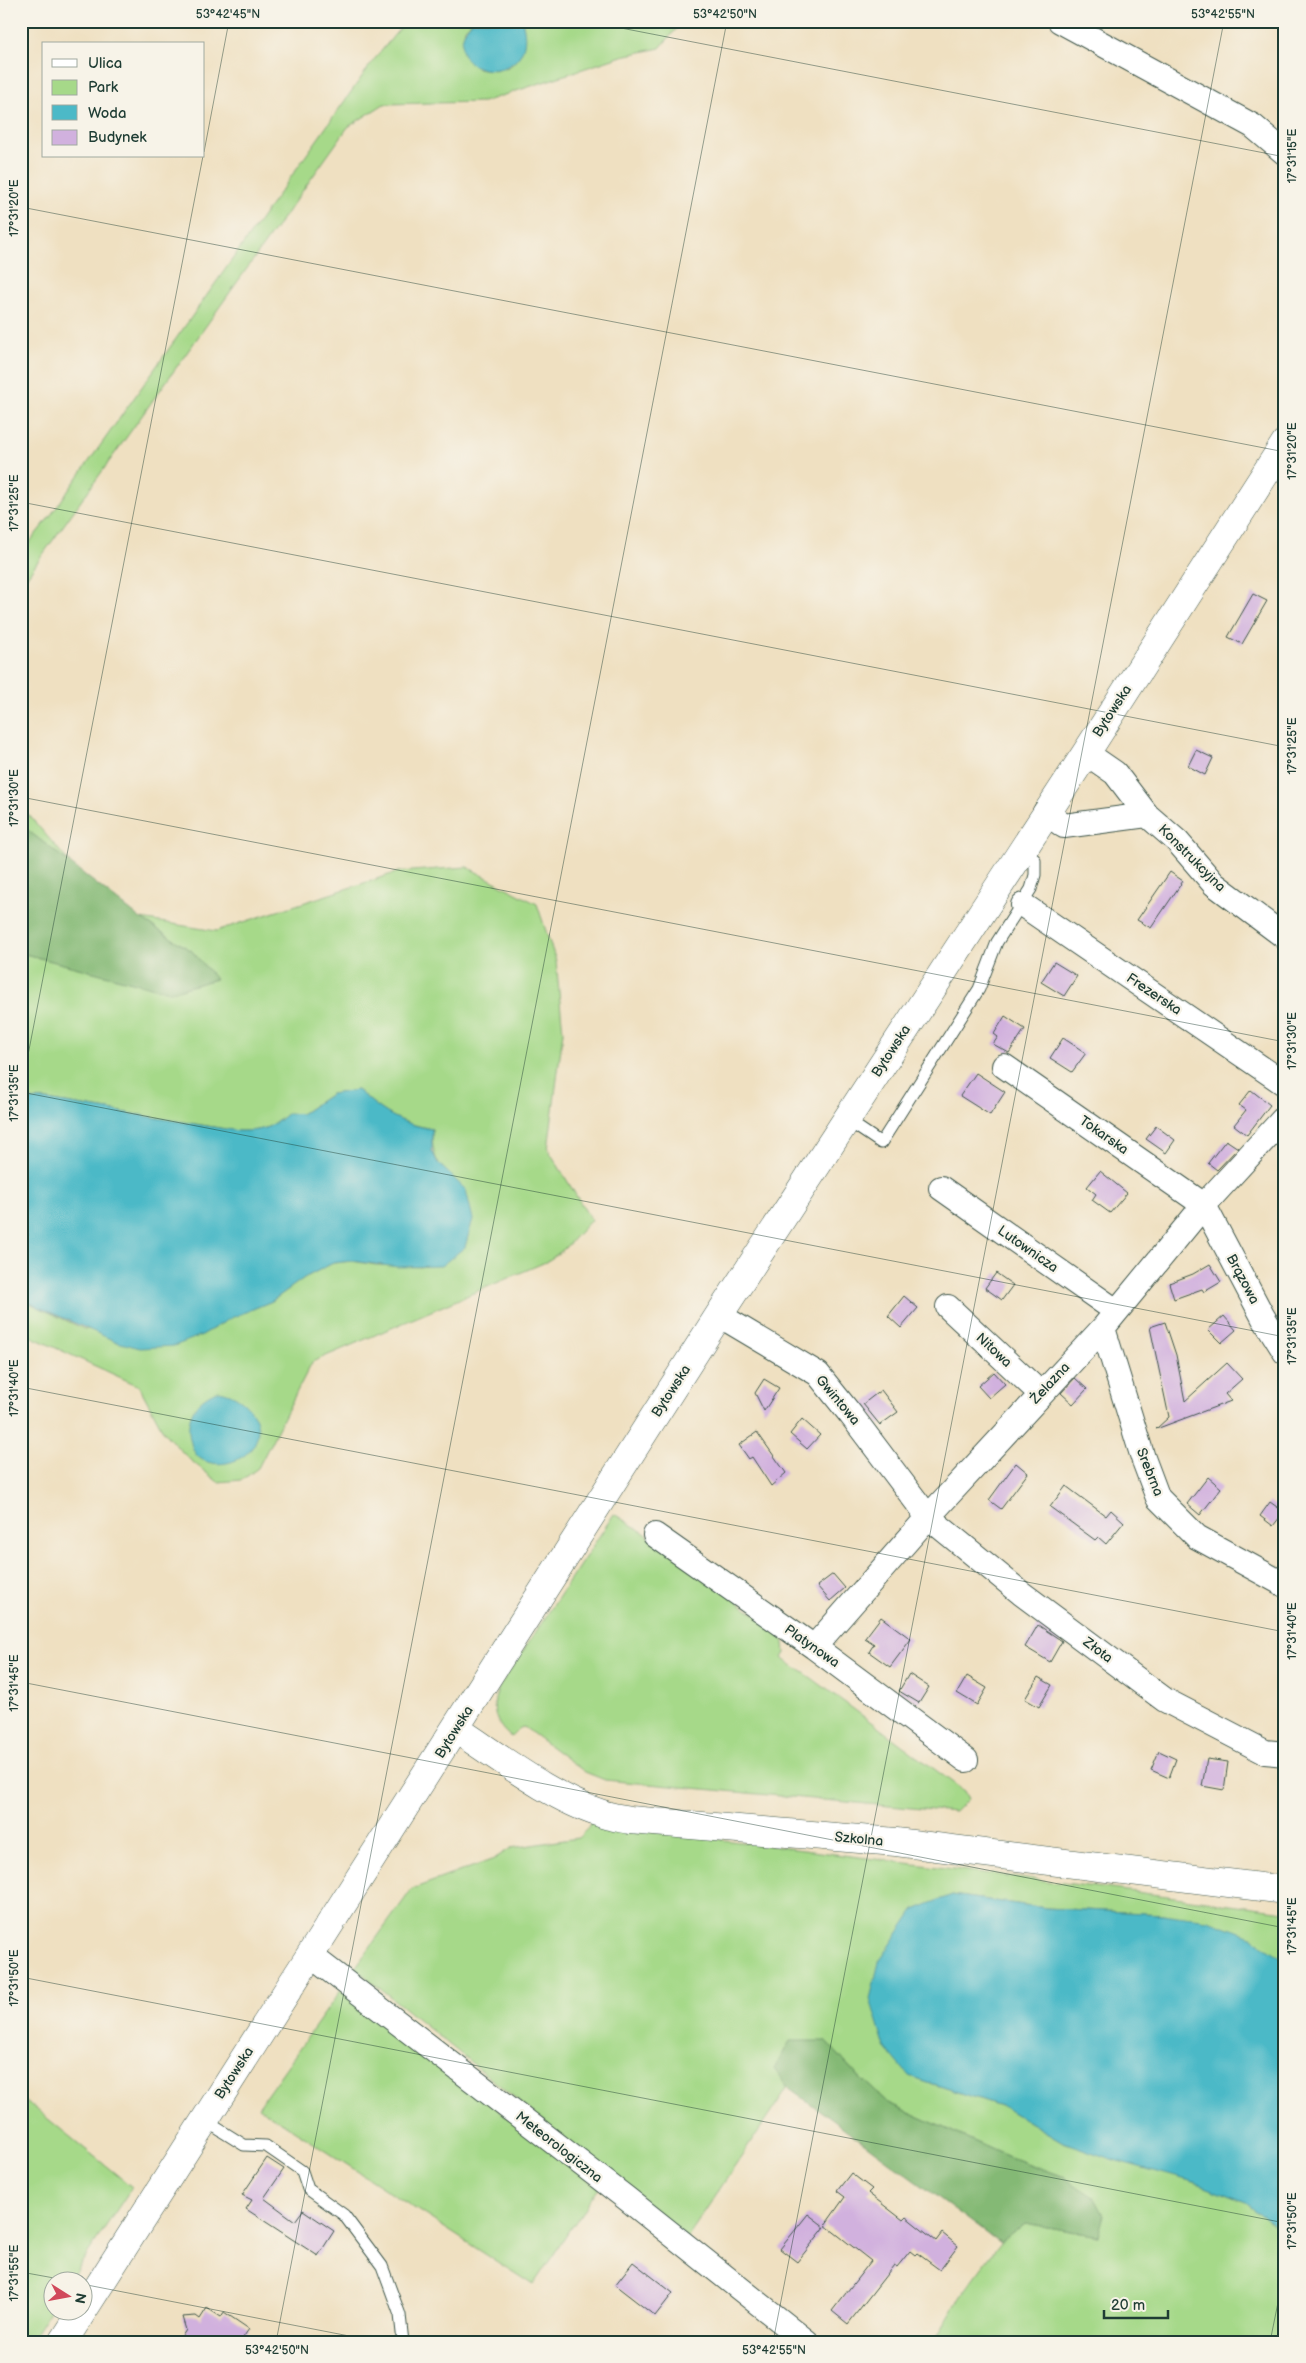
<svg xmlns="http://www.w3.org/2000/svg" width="1306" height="2363" viewBox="0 0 1306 2363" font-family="'Balsamiq Sans',sans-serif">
<rect width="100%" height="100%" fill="#f7f3e8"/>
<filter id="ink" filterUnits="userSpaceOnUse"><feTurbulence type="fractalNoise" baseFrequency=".02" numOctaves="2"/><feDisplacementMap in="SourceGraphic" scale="10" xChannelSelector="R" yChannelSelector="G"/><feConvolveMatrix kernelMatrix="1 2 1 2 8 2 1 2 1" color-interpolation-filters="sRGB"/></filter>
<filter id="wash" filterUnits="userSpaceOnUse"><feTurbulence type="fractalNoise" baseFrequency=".0096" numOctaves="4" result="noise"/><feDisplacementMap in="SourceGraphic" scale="20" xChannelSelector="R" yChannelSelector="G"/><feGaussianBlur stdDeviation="1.12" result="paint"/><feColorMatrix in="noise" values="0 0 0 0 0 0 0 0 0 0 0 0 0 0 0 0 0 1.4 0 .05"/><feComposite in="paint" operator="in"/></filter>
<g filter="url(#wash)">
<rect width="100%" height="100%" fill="#efe0c1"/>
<path fill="#a6d989" stroke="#628b5e" d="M406,21H473L465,28L462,44L477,68C501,72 517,71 522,44C523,36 525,29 522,21H683L660,48L622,56L483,102L384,104L348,127L21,585V553L51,515L373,61Z
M21,806L71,864L21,825Z
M467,867L537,904L556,961L563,1032L548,1149L591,1220L564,1249L548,1261L312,1362L258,1468L242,1480L218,1482L189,1459L165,1434L139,1386L21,1332V1299L84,1329L202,1335L231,1318L272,1301L304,1278L333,1263L352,1261L376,1265L421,1267L466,1190C440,1168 432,1164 432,1129C397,1122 384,1113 357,1090L331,1094L301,1114L288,1113C269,1129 263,1131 238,1131L47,1100L21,1099V953L171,992L215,979L192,951L141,919L216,931L398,872Z
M614,1514L646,1534L783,1635L785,1653L782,1658L813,1679L964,1791L968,1799L955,1812L605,1780L585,1772L524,1727L520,1728L511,1737C494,1724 490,1706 499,1687Z
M590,1823L1285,1911V1960L1251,1936L1163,1914L1046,1908L952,1895L909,2076L1004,2107L1063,2142L1194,2182L1246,2202L1285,2235V2342H933L961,2296L1000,2243L1025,2223L1098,2236L1062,2176L1007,2156L888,2103L853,2071L826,2041L775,2069L788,2087L687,2238L355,1968L412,1889L494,1859L511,1848L578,1838L588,1828Z
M341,1990L599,2187L533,2285L258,2107Z
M21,2097L132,2187L70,2280H52V2307L30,2342H21Z"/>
<path fill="#84b975" stroke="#527b54" d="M21,825L141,919L192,951L216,979L170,992L21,953Z
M790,2041H826L853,2071L888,2103L1007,2156L1062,2176L1095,2198L1104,2215L1098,2236L1025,2223L1000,2243L788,2087L774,2069Z"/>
<path fill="#4cb9c7" stroke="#367b7e" d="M473,21H522C541,82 456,82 462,41C464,32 466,27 473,21Z
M357,1090C383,1112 398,1123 432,1129V1151L438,1163L466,1190L473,1219L465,1247L441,1266L398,1267L352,1261L333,1263L304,1278L272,1301L231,1318L202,1335L174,1346L140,1348L117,1342L21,1299V1099L47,1100L238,1131C263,1131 269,1129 288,1113L301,1114L331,1094Z
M217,1391C238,1392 263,1414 257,1437C252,1459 221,1471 201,1459C196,1456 192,1448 191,1443C184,1419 194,1400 217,1391Z
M952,1895L1046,1908L1163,1914L1208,1920L1251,1936L1285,1960V2235L1246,2202L1194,2182L1114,2160L1063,2142L1004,2107L909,2076L885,2047L870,1999L879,1962L914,1910Z"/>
<g id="blocks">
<path fill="#d1b1de" d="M1253,594L1267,601L1242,644L1228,637Z
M1196,750L1213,758L1205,775L1188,766Z
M1170,872L1183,881L1151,928L1137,920Z
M1054,962L1077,976L1064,996L1041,982Z
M1005,1016L1025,1029L1009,1053L993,1044L998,1037L994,1034Z
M1063,1038L1086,1053L1072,1072L1050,1058Z
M976,1073L1005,1092L990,1115L960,1096Z
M1251,1090L1270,1105L1247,1135L1234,1125L1246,1110L1239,1105Z
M1156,1126L1175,1140L1166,1153L1146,1139Z
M1226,1140L1238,1148L1217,1170L1208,1163Z
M1100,1171L1127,1193L1110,1213L1092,1200L1096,1194L1087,1187Z
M1210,1264L1221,1282L1204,1292L1202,1289L1174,1299L1169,1283L1193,1274Z
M996,1273L1013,1285L1002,1300L985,1288Z
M904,1296L918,1308L901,1328L888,1316Z
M1224,1316L1236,1330L1221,1343L1208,1330Z
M1165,1322L1176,1355L1185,1401L1227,1363L1242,1379L1225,1394L1231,1401L1156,1429L1169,1417L1150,1327Z
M994,1372L1005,1384L989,1398L978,1386Z
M1075,1378L1087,1389L1073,1404L1061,1393Z
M764,1379L779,1388L764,1411L755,1393Z
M881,1390L898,1412L880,1425L863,1404Z
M802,1419L820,1435L807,1449L790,1434Z
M757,1432L786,1473L771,1486L752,1457L749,1459L739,1445Z
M1016,1463L1028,1473L1001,1509L989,1500Z
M1208,1477L1221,1488L1200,1515L1187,1504Z
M1066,1486L1106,1516L1111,1510L1124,1522L1106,1544L1098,1537L1095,1540L1050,1507Z
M1270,1502L1284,1512L1273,1526L1260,1516Z
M833,1574L845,1588L830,1601L817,1586Z
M881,1617L911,1639L890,1667L869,1652L874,1644L865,1638Z
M1038,1625L1062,1641L1050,1662L1025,1647Z
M909,1674L929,1687L919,1703L899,1691Z
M967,1676L987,1688L977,1705L957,1693Z
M1038,1677L1052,1685L1039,1707L1025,1699Z
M1159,1751L1176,1759L1169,1778L1151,1770Z
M1207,1759L1228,1762L1224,1790L1202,1786Z
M267,2158L284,2169L264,2198L295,2221L303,2210L334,2231L318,2256L246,2209L252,2200L242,2195Z
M851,2173L872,2189L868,2193L903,2220L906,2217L936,2241L942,2233L958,2246L940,2270L917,2253L915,2255L910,2251L897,2267L894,2265L848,2324L832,2311L871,2261L825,2225L845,2197L837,2191Z
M808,2214L825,2227L797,2262L780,2249Z
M633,2262L673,2293L655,2316L615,2285Z
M207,2308L221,2317L224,2312L249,2329L240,2342H178L186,2330L182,2317L196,2316L200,2319Z"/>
</g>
</g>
<g filter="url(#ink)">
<use href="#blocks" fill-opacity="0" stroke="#3e5549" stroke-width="1"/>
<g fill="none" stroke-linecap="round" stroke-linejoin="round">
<g stroke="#3e5549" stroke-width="13">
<path id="lane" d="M847,1120L881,1143L979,989L997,942L1031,889L1035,875V860L1022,849
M204,2120L244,2145L266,2146L302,2171L308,2189L344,2215L382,2266L400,2315L403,2342"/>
</g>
<g stroke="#3e5549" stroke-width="26">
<path id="street" d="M1060,21L1253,126L1285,153
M1086,753L1115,773L1147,815L1177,841L1214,884L1285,937
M1045,812L1064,826L1147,815
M1023,905L1285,1084
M1004,1066L1204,1205L1263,1317L1285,1352
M941,1188L1116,1311
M948,1307L1040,1393
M719,1315L818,1374L851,1415L928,1517L1021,1593L1165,1700L1265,1752L1285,1754
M1103,1328L1143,1458L1158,1498L1197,1537L1285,1585
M655,1535L814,1647L966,1760
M814,1647L928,1517L1103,1328L1204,1205L1285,1117
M310,1955L626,2198L807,2342"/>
</g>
<g stroke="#3e5549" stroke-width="29">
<path id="secondary" d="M456,1729C499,1757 552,1798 600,1813C609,1817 620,1818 630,1820L896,1842L1285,1890
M63,2342L719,1315L1086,753L1285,443"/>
</g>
<use href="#lane" stroke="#fff" stroke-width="11"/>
<use href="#street" stroke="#fff" stroke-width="24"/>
<use href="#secondary" stroke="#fff" stroke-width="28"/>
</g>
</g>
<path fill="none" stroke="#1f3d34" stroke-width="1" stroke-opacity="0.45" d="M585,21L1285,157M204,152L229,21M21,207L1285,452M21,502L1285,747M21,797L1285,1042M21,1091L203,156M21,1092L1285,1337M21,1387L1285,1632M21,1682L1285,1928M21,1977L1285,2223M21,2272L65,2280M82,2284L380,2342M276,2342L727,21M773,2342L1224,21M1270,2342L1285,2268"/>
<g text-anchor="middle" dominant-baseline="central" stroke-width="4.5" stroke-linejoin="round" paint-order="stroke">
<g font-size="14" fill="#1f3d34" stroke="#f7f3e8">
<text transform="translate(1112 711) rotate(-57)">Bytowska</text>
<text transform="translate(1192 858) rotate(45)">Konstrukcyjna</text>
<text transform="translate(1154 994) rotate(34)">Frezerska</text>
<text transform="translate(891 1051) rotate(-57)">Bytowska</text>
<text transform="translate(1104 1135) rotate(35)">Tokarska</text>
<text transform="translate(1028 1249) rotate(35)">Lutownicza</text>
<text transform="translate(1243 1279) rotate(62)">Brązowa</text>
<text transform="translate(994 1350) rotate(43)">Nitowa</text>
<text transform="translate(1050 1383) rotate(-47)">Żelazna</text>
<text transform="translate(671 1391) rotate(-57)">Bytowska</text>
<text transform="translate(838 1400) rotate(50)">Gwintowa</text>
<text transform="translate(1150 1472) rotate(68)">Srebrna</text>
<text transform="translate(812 1646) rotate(35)">Platynowa</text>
<text transform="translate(1098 1650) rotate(37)">Złota</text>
<text transform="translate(454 1732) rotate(-58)">Bytowska</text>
<text transform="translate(859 1839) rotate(5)">Szkolna</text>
<text transform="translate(234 2073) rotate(-57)">Bytowska</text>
<text transform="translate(559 2147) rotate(38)">Meteorologiczna</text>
</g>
</g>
<rect width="1306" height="2363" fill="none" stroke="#f7f3e8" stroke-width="55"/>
<rect x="42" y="42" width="162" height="115" fill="#f7f3e8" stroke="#a1aaa0"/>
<rect x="52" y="59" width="25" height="8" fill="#ffffff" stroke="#a1aaa0"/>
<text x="88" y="68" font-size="15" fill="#1f3d34">Ulica</text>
<rect x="52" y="80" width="25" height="15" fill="#a6d989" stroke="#a1aaa0"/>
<text x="88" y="92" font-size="15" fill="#1f3d34">Park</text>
<rect x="52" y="105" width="25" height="15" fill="#4cb9c7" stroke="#a1aaa0"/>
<text x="88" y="118" font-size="15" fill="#1f3d34">Woda</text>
<rect x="52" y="130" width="25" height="15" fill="#d1b1de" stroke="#a1aaa0"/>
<text x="88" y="142" font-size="15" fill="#1f3d34">Budynek</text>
<g transform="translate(68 2296) rotate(101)"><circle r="24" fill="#f7f3e8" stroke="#a1aaa0"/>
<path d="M0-4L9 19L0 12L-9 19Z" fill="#d1495b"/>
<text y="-8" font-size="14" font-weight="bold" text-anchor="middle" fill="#1f3d34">N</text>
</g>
<path d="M1104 2310v8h64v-8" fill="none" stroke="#1f3d34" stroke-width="2.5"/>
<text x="1111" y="2310" font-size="15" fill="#1f3d34" stroke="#f7f3e8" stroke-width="4" paint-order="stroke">20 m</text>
<rect x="28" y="28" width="1250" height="2308" fill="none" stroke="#1f3d34" stroke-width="2"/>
<g font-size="12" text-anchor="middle" fill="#1f3d34">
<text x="228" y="18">53°42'45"N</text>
<text x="725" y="18">53°42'50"N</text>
<text x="1223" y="18">53°42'55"N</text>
<text transform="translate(1292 156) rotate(-90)" y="4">17°31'15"E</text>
<text transform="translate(14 208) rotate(-90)" y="4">17°31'20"E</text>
<text transform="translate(1292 451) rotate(-90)" y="4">17°31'20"E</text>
<text transform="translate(14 503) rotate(-90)" y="4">17°31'25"E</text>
<text transform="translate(1292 746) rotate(-90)" y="4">17°31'25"E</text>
<text transform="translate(14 798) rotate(-90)" y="4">17°31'30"E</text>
<text transform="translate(1292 1041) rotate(-90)" y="4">17°31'30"E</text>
<text transform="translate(14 1093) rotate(-90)" y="4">17°31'35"E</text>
<text transform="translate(1292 1336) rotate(-90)" y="4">17°31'35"E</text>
<text transform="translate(14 1388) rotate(-90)" y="4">17°31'40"E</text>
<text transform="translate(1292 1631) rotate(-90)" y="4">17°31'40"E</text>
<text transform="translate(14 1683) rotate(-90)" y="4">17°31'45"E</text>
<text transform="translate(1292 1926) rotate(-90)" y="4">17°31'45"E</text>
<text transform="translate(14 1978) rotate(-90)" y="4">17°31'50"E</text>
<text transform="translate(1292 2221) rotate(-90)" y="4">17°31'50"E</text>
<text transform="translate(14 2273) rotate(-90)" y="4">17°31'55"E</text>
<text x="277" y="2354">53°42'50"N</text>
<text x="774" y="2354">53°42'55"N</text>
</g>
</svg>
